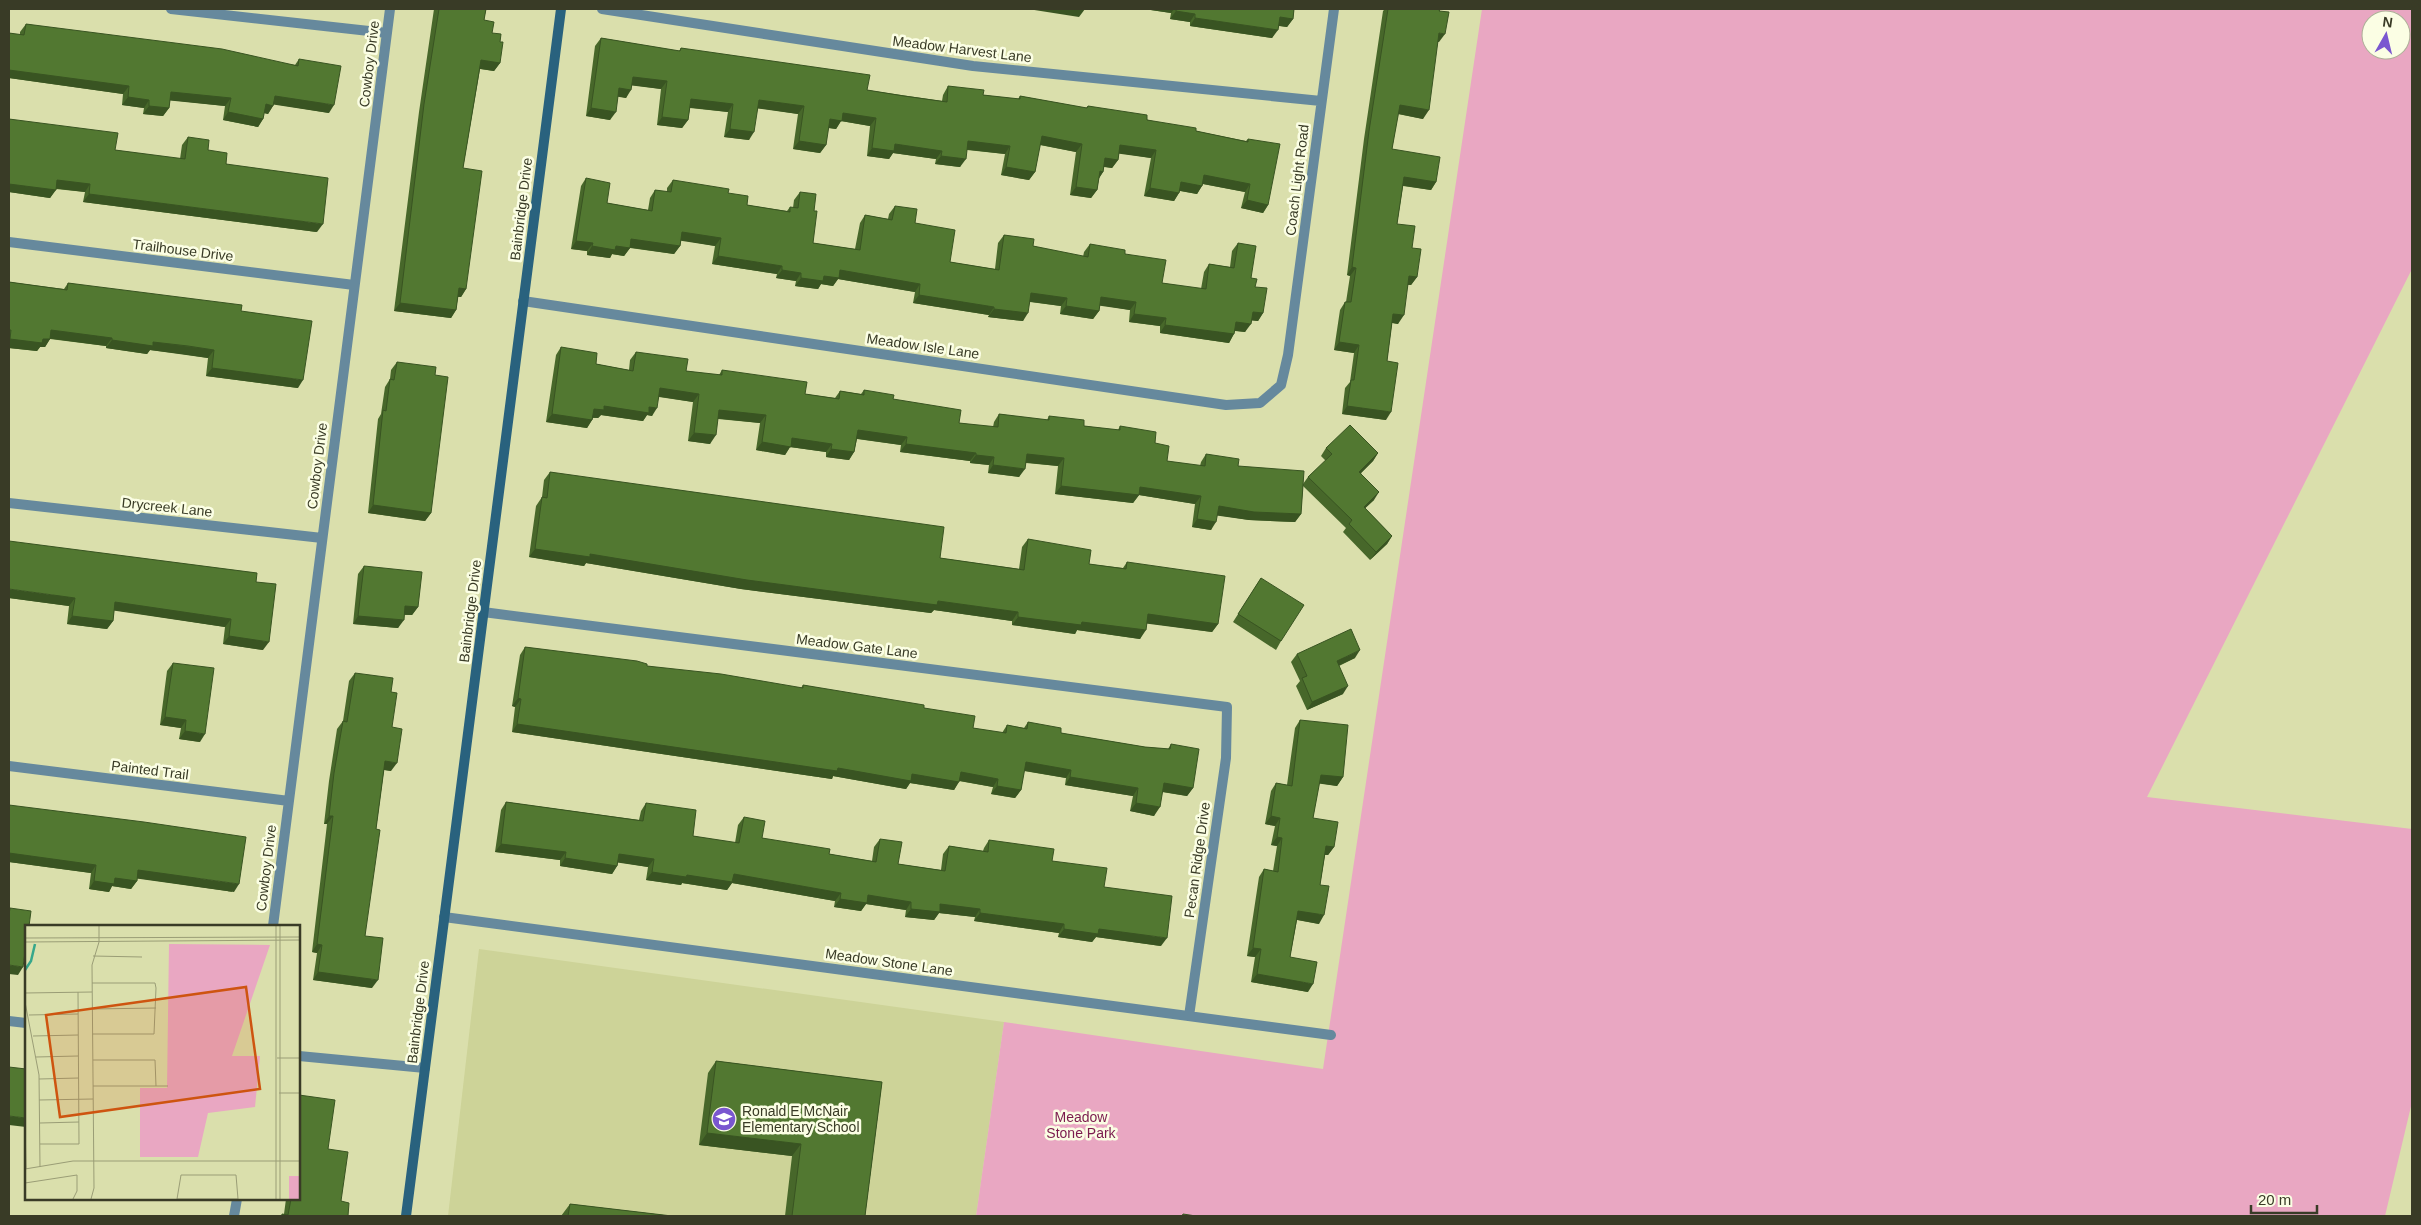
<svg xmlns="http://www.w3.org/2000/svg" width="2421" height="1225" viewBox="0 0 2421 1225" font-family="Helvetica,sans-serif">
<rect width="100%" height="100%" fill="#dadfac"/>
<path fill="#cdd398" d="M479,949L1004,1022L976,1216H448Z"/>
<path fill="#e9a7c2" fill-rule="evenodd" d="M1482,9H2412V269L2147,797L2412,829V1102L2385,1216H976L1004,1022L1323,1069ZM2371,20H2401V50H2371Z"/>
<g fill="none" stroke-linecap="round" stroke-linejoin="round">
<path stroke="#66899d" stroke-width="10" d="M171,9L387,33
M602,9L973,66L1321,101
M9,242L354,285
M523,301L1226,405L1260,403L1281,385L1288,355L1334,9
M9,503L322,538
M483,612L1227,707L1226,758L1189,1016
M9,766L289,801
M444,917L1331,1035
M273,926L390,9
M9,1021L26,1023
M299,1056L425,1068
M234,1216L237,1199"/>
<path stroke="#29627e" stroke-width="10" d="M406,1216L561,9"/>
</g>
<path fill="#47672a" d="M434,9H486L484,20L492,33L500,42V63L494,71L480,69L463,168L466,289L461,297H458L456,310L451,318L394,311L419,112Z
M1144,9H1294L1293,19L1287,27L1279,26L1272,38L1190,26V22L1170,19L1171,13Z
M1385,9H1440L1439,42H1438L1423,119L1398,114L1392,149L1436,182L1431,190L1403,186L1397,224L1412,248L1417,277L1411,285H1408L1398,324L1392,323L1387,361L1386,420L1342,414L1345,388L1350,382L1354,353L1334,350L1340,310L1345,302H1346L1350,276L1347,275L1364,139L1383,11Z
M26,24L295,65L299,59L329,113L274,104L268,114L264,113L263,119L258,127L223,120L225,106L170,100L169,108L163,116L143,114L144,108L122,105L123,94L9,78V33L20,35V32Z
M601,38L679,51L681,48L867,90L942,101L943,95L948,86L983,95L1018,99L1020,96L1086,108L1088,106L1196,131L1246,141L1248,139L1268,205L1263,213L1241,208L1245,192L1203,184L1197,194L1180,191L1174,201L1144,196L1151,158L1119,153L1118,160L1112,168L1104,167L1103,172L1099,178L1097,190L1091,198L1070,195L1076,152L1040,145L1035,172L1029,180L1001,175L1005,154L967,150L960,167L935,164L936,159L893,153L889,159L867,156L870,126L841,121L836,129L828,128L826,145L820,153L793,149L798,114L758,108L749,140L724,137L728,112L690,108L688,120L682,128L657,125L661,89L632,85L626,98L618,96L610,120L586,116L595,46Z
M9,119L115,150L180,159L182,145L188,137L208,150L317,232L83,202L85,192L56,189L50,198L9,192Z
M586,178L607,203L648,210L650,198L655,190L667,192V188L673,180L728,193L747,205L787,211L790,207L793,208L794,200L800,192L814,211L813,243L855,249L860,223L865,215L888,219L889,214L895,206L915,223L950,262L995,269L998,243L1004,235L1033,246L1083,257L1084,252L1090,244L1125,254L1162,283L1201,289L1204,272L1209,264L1230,267L1232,251L1238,243L1251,278L1255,287L1263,313L1258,321L1251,320L1245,332L1235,331L1229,343L1160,333V326L1129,322L1130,310L1100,305L1099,311L1093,319L1060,314L1061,306L1030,302L1023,321L988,317L989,315L913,303L915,292L838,279L833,286L821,284L818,289L795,286L796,281L776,278L777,274L712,264L715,246L681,240L680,246L674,254L630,248L624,256L612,254L610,258L587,255V251L571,249L581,186Z
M9,282L64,289L68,283L241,311L298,388L206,376L208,358L182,354L150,350L147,354L106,348V346L50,339L45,347H40L37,351L9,348Z
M561,347L596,364L629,370L630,360L636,352L686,371L719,375L722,370L805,394L835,398L840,391L861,394L864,390L893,399L959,423L993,427L994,422L999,414L1047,420L1049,416L1084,426L1118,430L1120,426L1155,443L1167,461L1200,466L1201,462L1206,454L1238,466L1303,484L1308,477L1326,461L1321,456L1326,448L1378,453L1373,461L1361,473L1374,500L1365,508L1392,536L1387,544L1370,560L1343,532L1346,528L1303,486L1301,514L1295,522L1249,520L1217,515L1211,530L1192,527L1195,504L1139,495L1133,503L1055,494L1058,466L1026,463L1019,477L988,473L989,465L970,463V461L900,452L901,445L857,439L854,452L849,460L826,457V452L790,447L785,455L756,450L760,423L718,419L710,444L688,441L693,402L659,397L652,416L647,415L643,421L601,415L598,418H593L592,420L587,428L546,422L556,355Z
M397,362L435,375L431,513L425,521L368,513L378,419L381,414L385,387L390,379L391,370Z
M550,472L940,558L1019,569L1022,547L1028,539L1089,564L1123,568L1127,562L1218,624L1212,632L1147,623L1140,639L1077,630L1075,634L1012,625V621L934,610L931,613L741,589L586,563L584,566L529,557L536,506L542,497L544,480Z
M364,566L418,607L412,615H404L398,628L353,624L358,574Z
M1261,578L1281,641L1276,650L1233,622Z
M256,582L263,650L223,644L225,627L114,610L113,621L107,629L67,624L69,606L9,598Z
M525,647L647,666L801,688L803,685L924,708L973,728L1002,733L1007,725L1024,728L1028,722L1061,733L1145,747L1168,749L1171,744L1193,788L1187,796L1162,792L1154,816L1130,811L1133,796L1065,785L1066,778L1024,771L1021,790L1015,798L991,794L993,787L959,781L954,790L910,783L906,789L833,776L832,779L512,732L515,707L512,706L520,655Z
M1297,654L1355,658L1339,666L1343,694L1307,710L1296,686L1300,681L1291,662Z
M173,663L200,742L179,739L181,728L160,725L167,671Z
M355,673L391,692L392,727L391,771L384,770L376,829L365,936L372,988L313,980L317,953L312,952L327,824H324L329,781L337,729L343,721L349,681Z
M1300,720L1343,777L1337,786L1319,783L1313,818L1334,847L1328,855H1325L1320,885L1319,924L1297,920L1290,957L1308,992L1251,982L1255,957L1247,956L1259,877L1264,869L1273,871L1277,846L1271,845L1275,826L1265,824L1271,791L1276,783L1287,785L1295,728Z
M506,802L639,820L641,811L646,803L693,836L735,843L738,825L744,817L762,838L829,854L872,861L874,847L880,839L898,864L941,870L943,854L949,846L983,851L984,848L989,840L1052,861L1104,887L1161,946L1096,937L1092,942L1058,937L1059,933L974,921L975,917L939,913L934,920L905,917L906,910L866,904L861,911L834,907L835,901L732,883L727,890L682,883L681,885L646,880L648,867L618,862L617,866L612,874L560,866V860L495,852L501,810Z
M9,805L234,892L137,878V881L131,889L112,886L109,892L89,889L91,873L9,862Z
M716,1061L882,1082L865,1216H785L792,1156L699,1145L708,1073Z
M328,1149L341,1201L348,1216H281L282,1214H284L286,1199H299Z
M570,1204L672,1216H561Z"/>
<path fill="#395422" d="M1028,9H1085L1079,17Z
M1144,9H1174L1171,13Z
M1176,11L1195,14L1190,22L1170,19Z
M1280,17L1293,19L1287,27L1274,25Z
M1195,18L1278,30L1272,38L1190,26Z
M1439,33L1445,34L1439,42L1434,41Z
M481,60L500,63L494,71L475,68Z
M9,70L129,86L123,94L9,78Z
M633,77L667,81L661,89L628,85Z
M619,88L631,90L626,98L613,96Z
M171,92L231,98L225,106L165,100Z
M275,96L334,105L329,113L270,104Z
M128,97L149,100L144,108L122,105Z
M691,99L733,104L728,112L685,107Z
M759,100L804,106L798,114L754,108Z
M266,104L273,106L268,114L260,112Z
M1400,105L1429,110L1423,119L1394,113Z
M149,106L169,108L163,116L143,114Z
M591,108L616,112L610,120L586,116Z
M228,112L263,119L258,127L223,120Z
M843,113L876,118L870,126L841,121L836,129L824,127L830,119Z
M662,117L688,120L682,128L657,125Z
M730,129L754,132L749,140L724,137Z
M1042,136L1082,144L1076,152L1036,144Z
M799,141L826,145L820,153L793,149Z
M968,141L1010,146L1005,154L962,149Z
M895,144L942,151L936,159L893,153L889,159L867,156L872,148Z
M1120,145L1156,150L1151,158L1114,153Z
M941,156L966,159L960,167L935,164Z
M1105,158L1118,160L1112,168L1100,166Z
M1006,167L1035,172L1029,180L1001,175Z
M1100,171L1103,172L1098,180Z
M1204,175L1250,184L1245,192L1198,183Z
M1404,177L1436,182L1431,190L1399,185Z
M57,180L90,184L85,192L52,188Z
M1181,182L1202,186L1197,194L1176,190Z
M9,184L56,190L50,198L9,192Z
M1076,187L1097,190L1091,198L1070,195Z
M1150,188L1179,193L1174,201L1144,196Z
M89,194L323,224L317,232L83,202Z
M1247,200L1268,205L1263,213L1241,208Z
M682,232L721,238L715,246L676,240Z
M631,239L680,246L674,254L626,247Z
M576,241L593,243L587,251L571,249Z
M592,246H616L630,248L624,256L612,254L610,258L587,255Z
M718,256L782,266L777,274L712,264Z
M1352,267L1356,268L1350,276L1347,275Z
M782,270L801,273L796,281L776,278Z
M840,270L920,284L915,292L838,279L833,286L821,284L818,289L795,286L801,278L824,276Z
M1409,276L1417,277L1411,285L1404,284Z
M459,288L466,289L461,297L454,296Z
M1031,293L1067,298L1061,306L1025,301Z
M919,295L994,307L989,315L913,303Z
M1101,297L1136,302L1130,310L1095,305Z
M400,303L456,310L451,318L394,311Z
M1066,306L1099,311L1093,319L1060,314Z
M994,309L1028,313L1023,321L988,317Z
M1253,312L1263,313L1258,321L1247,320Z
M1134,314L1166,318L1160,326L1129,322Z
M1393,314L1404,315L1398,324L1388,322Z
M1236,322L1251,324L1245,332L1230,330Z
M1165,325L1234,334L1229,343L1160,333Z
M51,330L112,338L106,346L46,338Z
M10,339H50L45,347H40L37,351L9,348V340Z
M112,340L153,342L214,350L208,358L150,350L147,354L106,348Z
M1339,342L1359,345L1354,353L1334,350Z
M212,368L303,380L298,388L206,376Z
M660,388L699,394L693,402L655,396Z
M604,406L649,407L657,408L652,416L647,415L643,421L601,415L598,418L588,417L594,409Z
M1347,406L1391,412L1386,420L1342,414Z
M719,410L766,415L760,423L713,418Z
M552,414L592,420L587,428L546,422Z
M858,430L907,437L901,445L852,438Z
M694,433L716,435L710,444L688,441Z
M792,438L832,444L826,452L790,447L785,455L756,450L762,442Z
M906,444L976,453L970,461L900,452Z
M831,449L854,452L849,460L826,457Z
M1378,453L1373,461L1354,480L1359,472Z
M1027,454L1064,458L1058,466L1021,462Z
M976,455L994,457L989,465L970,463Z
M993,465L1025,469L1019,477L988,473Z
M1061,486L1140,487L1201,496L1195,504L1139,495L1133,503L1055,494Z
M1379,492L1374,500L1358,515L1364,507Z
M373,505L431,513L425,521L368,513Z
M1219,506L1301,514L1295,522L1249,520L1213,515Z
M1197,519L1216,522L1211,530L1192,527Z
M1392,536L1387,544L1370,560L1376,552Z
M535,549L590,554L1018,612L1012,621L934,610L931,613L741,589L586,563L584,566L529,557Z
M9,589L75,598L69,606L9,598Z
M115,602L231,619L225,627L110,610Z
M405,606L418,607L412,615L399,614Z
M1148,614L1218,624L1212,632L1142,623Z
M72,616L113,621L107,629L67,624Z
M358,616L404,620L398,628L353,624Z
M1018,617L1082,622L1146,630L1140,639L1077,630L1075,634L1012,625Z
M229,636L269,642L263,650L223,644Z
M1360,650L1355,658L1331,669L1337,661Z
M1348,686L1343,694L1307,710L1312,702Z
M518,698L521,699L515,707L512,706Z
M165,717L186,720L181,728L160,725Z
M517,724L838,768L912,774L959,782L954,790L910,783L906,789L833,776L832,779L512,732Z
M185,731L205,734L200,742L179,739Z
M385,761L397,763L391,771L379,769Z
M1026,762L1071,770L1066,778L1020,770Z
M961,772L998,779L993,787L955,780Z
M1321,775L1343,777L1337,786L1315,783Z
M1070,777L1138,788L1133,796L1065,785Z
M1164,783L1193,788L1187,796L1158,791Z
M997,786L1021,790L1015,798L991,794Z
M1136,803L1160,807L1154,816L1130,811Z
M329,816H333L327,824H324Z
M1271,816L1280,818L1275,826L1265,824Z
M1277,837L1282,838L1277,846L1271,845Z
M501,844L566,852L560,860L495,852Z
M1326,846L1334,847L1328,855L1321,854Z
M9,853L96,865L91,873L9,862Z
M619,854L654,859L648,867L614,862Z
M565,858L617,866L612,874L560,866Z
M138,870L239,884L234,892L133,878Z
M652,872L687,875L734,874L841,893L835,901L732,883L727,890L682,883L681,885L646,880Z
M115,878L137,881L131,889L112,886L109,892L89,889L94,881Z
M868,895L911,902L906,910L866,904L861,911L834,907L840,899Z
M940,904L980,909L975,917L939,913L934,920L905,917L911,909Z
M1298,911L1324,915L1319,924L1293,919Z
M980,913L1064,924L1059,933L974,921Z
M1064,929H1099L1167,938L1161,946L1096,937L1092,942L1058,937Z
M317,944L322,945L317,953L312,952Z
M1253,948L1261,949L1255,957L1247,956Z
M9,965L23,967L18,975L9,974Z
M318,972L378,980L372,988L313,980Z
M1257,974L1313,984L1308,992L1251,982Z
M9,1116L26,1118V1127L9,1125Z
M707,1133L801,1144L792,1156L699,1145Z"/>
<path fill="#527831" stroke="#395422" d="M439,9H486L484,20L494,22L492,33L501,34L500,42H503L500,63L481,60L463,168L482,171L466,289L459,288L456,310L400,303L424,104Z
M1176,9H1294L1293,19L1280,17L1278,30L1195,18V14L1176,11Z
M1388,9H1440L1439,11L1449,12L1445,34L1439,33L1429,110L1400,105L1392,149L1440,157L1436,182L1404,177L1397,224L1415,226L1412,248L1421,249L1417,277L1409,276L1404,315L1393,314L1387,361L1398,363L1391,412L1347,406L1351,380H1354L1359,345L1339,342L1345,302H1351L1356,268L1352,267L1369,131Z
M26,24L222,49L298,66L299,59L341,66L334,105L275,96L273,106L266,104L263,119L228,112L231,98L171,92L169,108L149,106V100L128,97L129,86L9,70V33L24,35Z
M601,38L680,51L681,48L870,75L867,90L904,96L947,102L948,86L984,90L983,95L1020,99V96L1087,108L1088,106L1147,115V120L1196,128V131L1248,142V139L1280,144L1268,205L1247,200L1250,184L1204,175L1202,186L1181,182L1179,193L1150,188L1156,150L1120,145L1118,160L1105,158L1103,172L1100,171L1097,190L1076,187L1082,144L1042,136L1035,172L1006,167L1010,146L968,141L966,159L941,156L942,151L895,144L894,151L872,148L876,118L843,113L842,121L830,119L826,145L799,141L804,106L759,100L754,132L730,129L733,104L691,99L688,120L662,117L667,81L633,77L631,90L619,88L616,112L591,108Z
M9,119L118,133L115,150L185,159L188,137L209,140L208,150L227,153L226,164L328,178L323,224L89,194L90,184L57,180L56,190L9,184Z
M586,178L610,183L607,203L652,211L655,190L671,192L673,180L729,189L728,193L748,196L747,205L790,212V207L798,208L800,192L816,194L814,211H817L813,243L860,250L865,215L892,220L895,206L917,209L915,223L955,230L950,262L999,270L1004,235L1034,239L1033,246L1088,257L1090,244L1125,250V254L1166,260L1162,283L1206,289L1209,264L1234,268L1238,243L1256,246L1251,278L1257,279L1255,287L1267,288L1263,313L1253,312L1251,324L1236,322L1234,334L1165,325L1166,318L1134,314L1136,302L1101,297L1099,311L1066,306L1067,298L1031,293L1028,313L994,309V307L919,295L920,284L840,270L839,278L824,276L823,281L801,278V273L782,270V266L718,256L721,238L682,232L680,246L631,239L630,248L616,246L615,250L592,246L593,243L576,241Z
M9,282L67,290L68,283L242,305L241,311L312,321L303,380L212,368L214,350L188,346L153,342V346L112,340V338L51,330L50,339H43L42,343L10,339L11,330H9Z
M561,347L597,353L596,364L633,371L636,352L688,359L686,371L722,375V370L807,382L805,394L839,399L840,391L864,395V390L894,395L893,399L961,410L959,423L998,427L999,414L1049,420V416L1084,420V426L1120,430V426L1156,432L1155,443L1169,446L1167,461L1205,466L1206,454L1239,459L1238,466L1304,471L1301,514L1254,512L1219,506L1216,522L1197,519L1201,496L1140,487L1139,495L1061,486L1064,458L1027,454L1025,469L993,465L994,457L976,455V453L906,444L907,437L858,430L854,452L831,449L832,444L792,438L791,447L762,442L766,415L719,410L716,435L694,433L699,394L660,388L657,408L649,407V413L604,406V410L594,409L592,420L552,414Z
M397,362L436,367L435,375L448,377L431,513L373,505L383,410L386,411L390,379L394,380Z
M1350,425L1378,453L1359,472L1379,492L1364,507L1392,536L1376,552L1349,524L1352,520L1308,477L1332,454L1326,448Z
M550,472L944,527L940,558L1024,570L1028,539L1091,550L1089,564L1126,569L1127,562L1225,576L1218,624L1148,614L1146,630L1082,622L1081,625L1018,617V612L938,601L937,605L747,580L590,554V557L535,549L542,497L547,498Z
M9,541L257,573L256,582L276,584L269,642L229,636L231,619L115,602L113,621L72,616L75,598L9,589Z
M364,566L422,572L418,607L405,606L404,620L358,616Z
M1261,578L1304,605L1281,641L1238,614Z
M1351,629L1360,650L1337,661L1348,686L1312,702L1302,678L1307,676L1297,654Z
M525,647L637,661L647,664V666L721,674L803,688V685L924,705V708L975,716L973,728L1006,733L1007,725L1027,729L1028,722L1061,728V733L1145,747L1170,749L1171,744L1199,749L1193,788L1164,783L1160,807L1136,803L1138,788L1070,777L1071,770L1026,762L1021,790L997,786L998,779L961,772L959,782L912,774L911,781L838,768L837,771L517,724L521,699L518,698Z
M173,663L214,668L205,734L185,731L186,720L165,717Z
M355,673L393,678L391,692L397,693L392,727L402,729L397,763L385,761L376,829L380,830L365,936L383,938L378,980L318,972L322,945L317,944L333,816H329L334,773L343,721L347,722Z
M1300,720L1348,725L1343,777L1321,775L1313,818L1338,822L1334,847L1326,846L1320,885L1329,886L1324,915L1298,911L1290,957L1317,962L1313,984L1257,974L1261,949L1253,948L1264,869L1278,872L1282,838L1277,837L1280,818L1271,816L1276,783L1292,786Z
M506,802L643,821L646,803L696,810L693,836L739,843L744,817L765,821L762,838L830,849L829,854L876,862L880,839L902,842L898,864L945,871L949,846L988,852L989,840L1054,849L1052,861L1107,868L1104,887L1172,896L1167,938L1099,929L1098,934L1064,929V924L980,913V909L940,904V912L911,909V902L868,895L867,903L840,899L841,893L734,874L732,882L687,875L686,877L652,872L654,859L619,854L617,866L565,858L566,852L501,844Z
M9,805L144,822L246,837L239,884L138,870L137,881L115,878L114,884L94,881L96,865L9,853Z
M10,908L31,911L29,926H26V945L23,967L9,965V915Z
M716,1061L882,1082L865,1216H792L801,1144L707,1133Z
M9,1067L26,1069V1118L9,1116Z
M299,1095L335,1100L328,1149L348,1152L341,1201L349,1203L348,1216H282V1214L288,1215L291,1199H299Z
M570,1204L672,1216H568Z
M1183,1214L1196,1216H1182Z"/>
<defs>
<g id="school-disc" transform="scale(1.25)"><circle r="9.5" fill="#7a57d0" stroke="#fbfee4"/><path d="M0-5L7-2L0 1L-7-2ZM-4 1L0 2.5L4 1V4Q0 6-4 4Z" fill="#fff"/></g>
</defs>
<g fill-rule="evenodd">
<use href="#school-disc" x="724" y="1119"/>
</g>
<g text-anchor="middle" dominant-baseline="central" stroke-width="5" stroke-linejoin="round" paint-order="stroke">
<g font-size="14" fill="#393b26" stroke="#fbfee4">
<text transform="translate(962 49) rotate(7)">Meadow Harvest Lane</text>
<text transform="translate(369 64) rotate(-83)">Cowboy Drive</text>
<text transform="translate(1297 180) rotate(-83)">Coach Light Road</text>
<text transform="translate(521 209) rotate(-83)">Bainbridge Drive</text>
<text transform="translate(183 250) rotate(7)">Trailhouse Drive</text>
<text transform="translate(923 346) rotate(8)">Meadow Isle Lane</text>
<text transform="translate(317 466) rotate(-83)">Cowboy Drive</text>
<text transform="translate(167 507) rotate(6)">Drycreek Lane</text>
<text transform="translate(470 611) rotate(-83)">Bainbridge Drive</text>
<text transform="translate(857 646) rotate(7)">Meadow Gate Lane</text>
<text transform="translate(150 770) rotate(7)">Painted Trail</text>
<text transform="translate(1197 860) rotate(-82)">Pecan Ridge Drive</text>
<text transform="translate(266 868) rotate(-83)">Cowboy Drive</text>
<text transform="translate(889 962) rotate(8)">Meadow Stone Lane</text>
<text transform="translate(418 1012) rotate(-83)">Bainbridge Drive</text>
</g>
<g font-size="14" fill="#393b26" stroke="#fbfee4" text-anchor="start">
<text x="742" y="1111">Ronald E McNair<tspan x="742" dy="16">Elementary School</tspan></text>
</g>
<g font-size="14" fill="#7b1b4e" stroke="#fbfee4">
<text x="1081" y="1117">Meadow<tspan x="1081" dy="16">Stone Park</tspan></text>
</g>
</g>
<g transform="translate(25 925)">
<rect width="275" height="275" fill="#dadfac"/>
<path d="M144,19L245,20L207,131H235L230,182L183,188L173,232H115V163H142ZM264,251H275V274H264Z" fill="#e9a7c2"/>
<path fill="none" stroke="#36a78b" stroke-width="2.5" d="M0,45L6,36L10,19"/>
<path fill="none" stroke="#9a9d76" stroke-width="1" d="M251,1V274M255,1V274M0,13L274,12M0,17L275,15M68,31L117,32M67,58H130L131,63L129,109H67M0,68L67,67M0,77L14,150L15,242M67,84L131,83M4,90L53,89M8,111L53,110M11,132L53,131M252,133H275M68,135H130L131,161M14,154L54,153M68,161H143M254,168H275M14,175L68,174M0,195L1,244M15,198L54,197M15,219H54L53,67M0,244L48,236H275M0,258L52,250V266L48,274M66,274L69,263L67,40L74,17V1M152,274L156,250H211L213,274M152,274H213"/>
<path fill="#ce5410" fill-opacity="0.15" stroke="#ce5410" stroke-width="2.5" d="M221,62L235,164L35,192L21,90Z"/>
<rect width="275" height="275" fill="none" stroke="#393b26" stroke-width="2.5"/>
</g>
<rect width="2421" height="1225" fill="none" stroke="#393b26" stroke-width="20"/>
<g transform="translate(2386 35) rotate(8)"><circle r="24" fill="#fbfee4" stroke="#adb098"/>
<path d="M0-4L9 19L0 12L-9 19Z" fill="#7a57d0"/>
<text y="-8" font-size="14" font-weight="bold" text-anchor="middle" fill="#393b26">N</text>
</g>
<path d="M2251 1205v8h66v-8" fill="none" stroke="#393b26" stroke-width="2.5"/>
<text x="2258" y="1205" font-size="15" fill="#393b26" stroke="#fbfee4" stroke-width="4" paint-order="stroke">20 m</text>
</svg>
